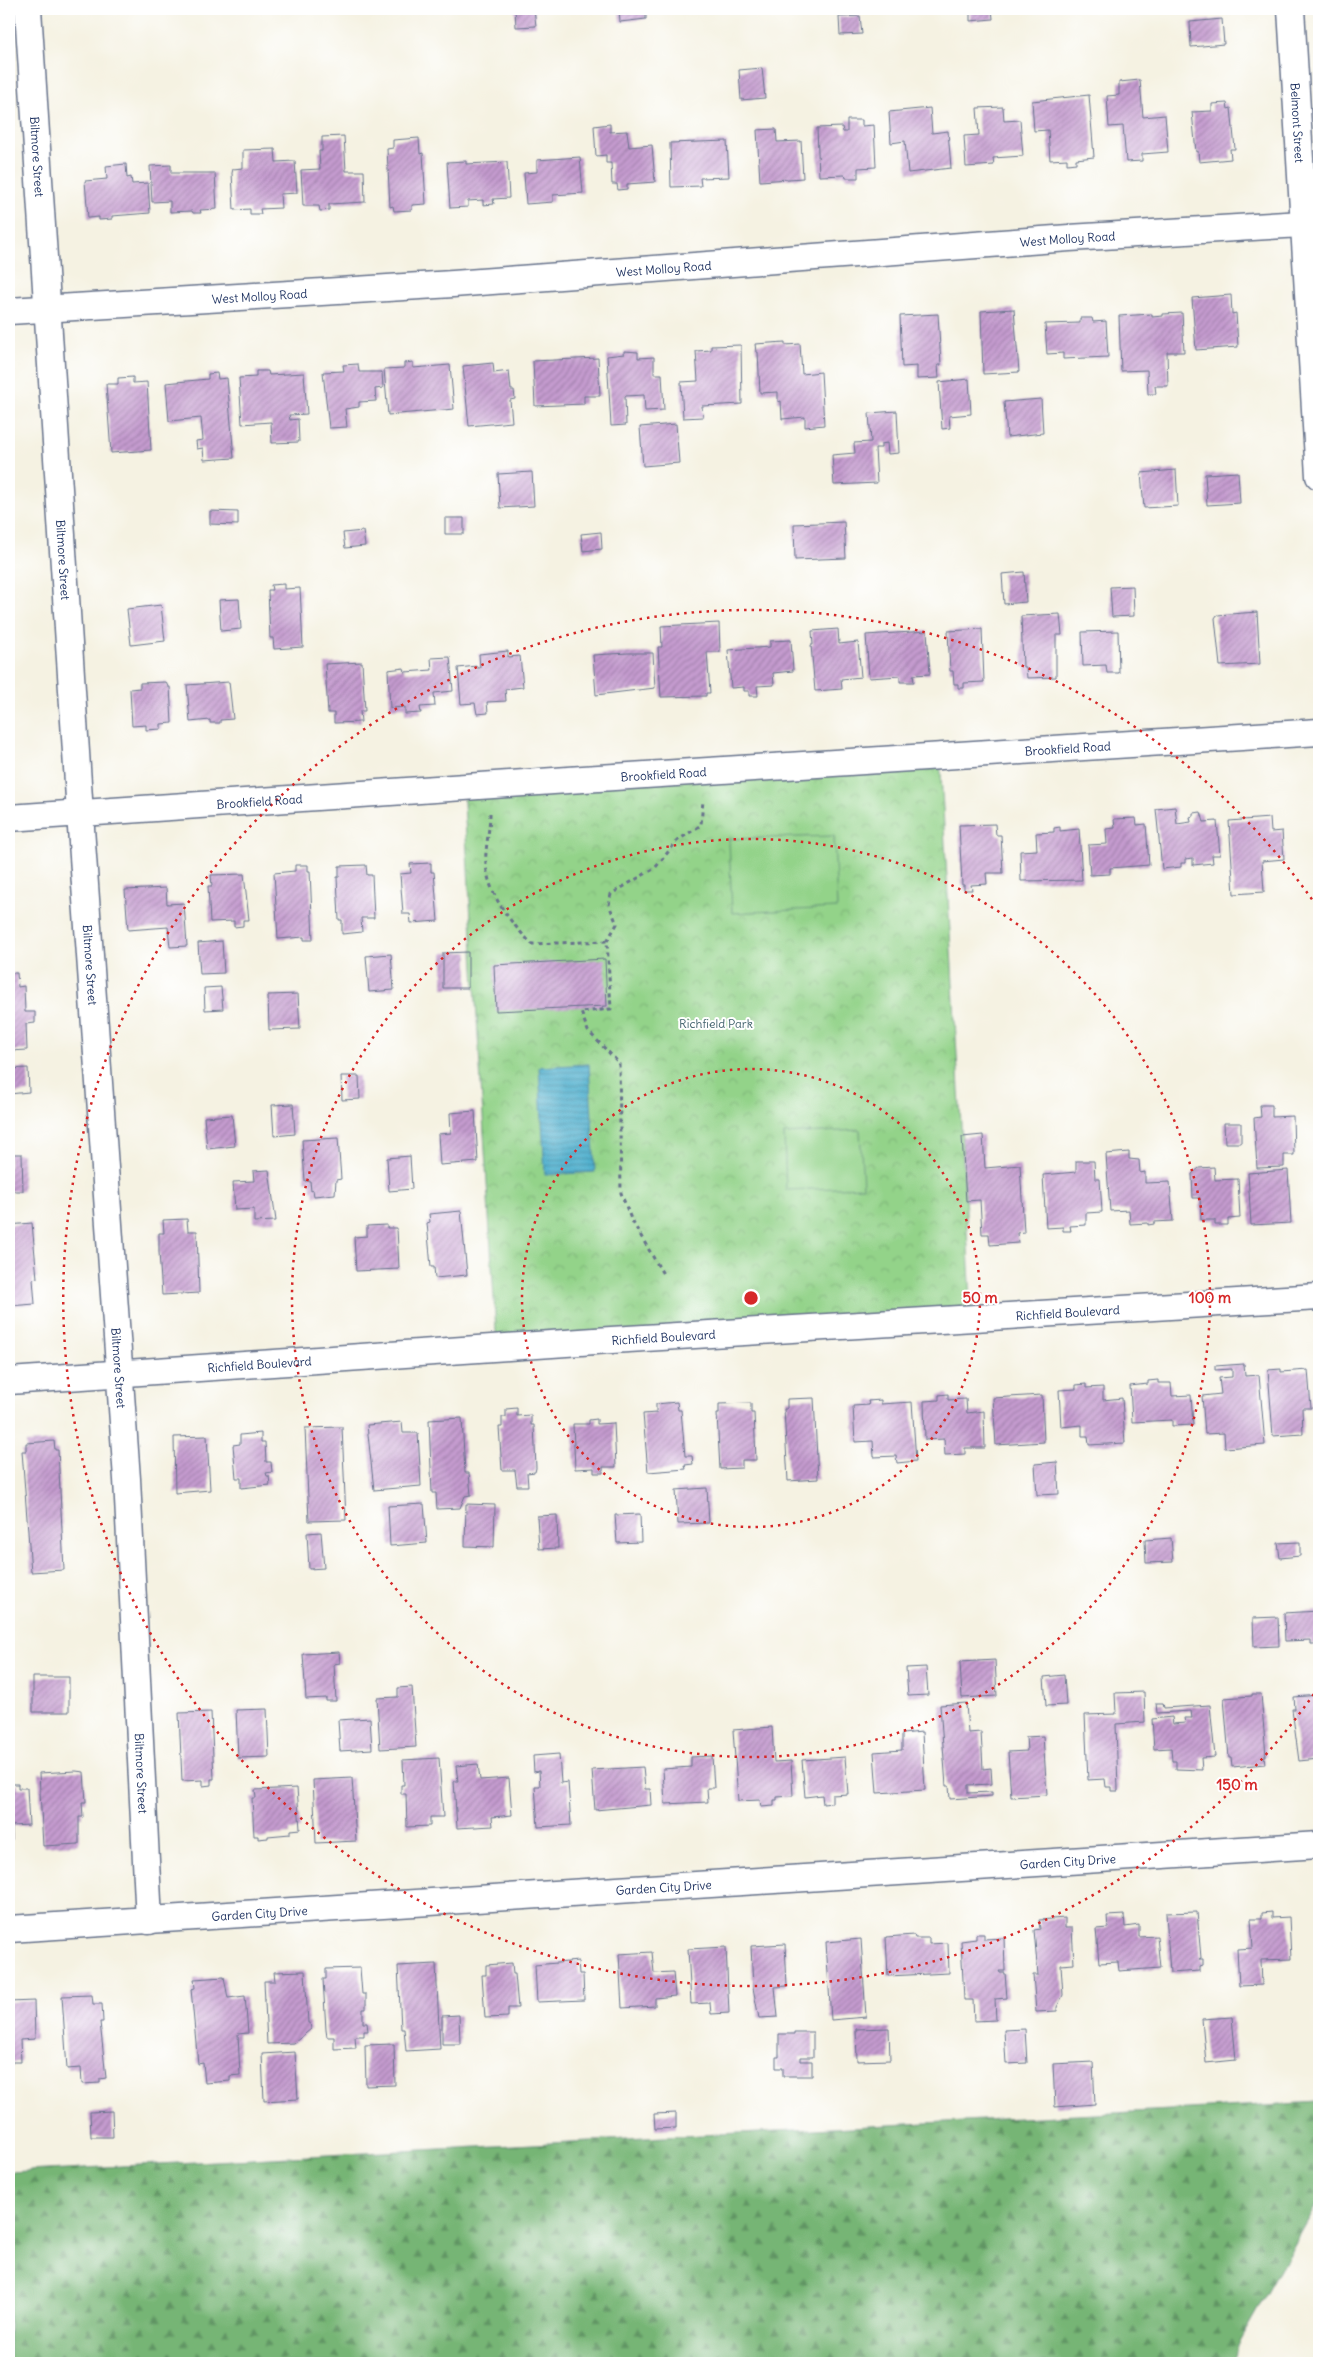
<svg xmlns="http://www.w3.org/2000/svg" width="1328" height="2372" viewBox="0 0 1328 2372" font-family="Delius,sans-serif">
<defs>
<pattern id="forest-firs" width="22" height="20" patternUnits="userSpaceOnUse" patternTransform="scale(1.25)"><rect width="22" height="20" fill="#76b575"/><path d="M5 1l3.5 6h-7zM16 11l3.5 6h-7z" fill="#609463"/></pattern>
<pattern id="park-crowns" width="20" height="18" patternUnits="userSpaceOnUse" patternTransform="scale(1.25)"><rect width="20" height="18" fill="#93d389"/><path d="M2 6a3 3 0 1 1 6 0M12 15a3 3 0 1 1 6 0" fill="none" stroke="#7eb579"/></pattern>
<pattern id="water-rules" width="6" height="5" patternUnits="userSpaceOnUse" patternTransform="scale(1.25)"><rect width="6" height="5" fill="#4eafcd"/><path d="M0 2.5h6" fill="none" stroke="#408faa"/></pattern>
<pattern id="building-hatch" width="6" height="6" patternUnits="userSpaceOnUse" patternTransform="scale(1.25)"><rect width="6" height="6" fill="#c59bcf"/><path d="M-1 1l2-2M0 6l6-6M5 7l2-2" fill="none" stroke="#9f7fab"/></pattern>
</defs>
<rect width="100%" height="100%" fill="#fff"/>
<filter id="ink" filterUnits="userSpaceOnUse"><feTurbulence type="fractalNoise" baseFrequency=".02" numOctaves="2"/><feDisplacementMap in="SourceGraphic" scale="10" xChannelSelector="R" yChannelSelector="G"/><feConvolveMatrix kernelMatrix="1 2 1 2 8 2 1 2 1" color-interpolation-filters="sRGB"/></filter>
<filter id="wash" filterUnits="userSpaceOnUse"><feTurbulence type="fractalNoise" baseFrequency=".0096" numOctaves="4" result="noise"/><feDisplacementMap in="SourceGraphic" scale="20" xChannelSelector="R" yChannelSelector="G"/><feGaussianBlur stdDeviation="1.12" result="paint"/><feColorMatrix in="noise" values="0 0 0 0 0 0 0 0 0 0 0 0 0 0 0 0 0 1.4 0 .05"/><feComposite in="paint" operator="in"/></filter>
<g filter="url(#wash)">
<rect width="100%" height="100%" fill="#f5f2e2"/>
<path fill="url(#forest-firs)" stroke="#48726a" d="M1319,2102V2201L1237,2346L1234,2363H9V2172Z"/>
<path fill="url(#park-crowns)" stroke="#578174" d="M940,756L972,1318L497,1348L463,787Z"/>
<path fill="#93d389" stroke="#578174" d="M834,836L837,908L732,913L729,839Z
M860,1130L863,1187L786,1190L784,1134Z"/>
<path fill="url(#water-rules)" stroke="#346f96" d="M589,1064L595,1172L545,1175L539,1067Z"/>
<g id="blocks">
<path fill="url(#building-hatch)" d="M515,9H534L536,26L516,27Z
M619,9H646V19L620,22Z
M970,9H992L993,19L970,21Z
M860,16L862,34L840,35L839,17Z
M1222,19L1224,44L1191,47L1190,22Z
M762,68L765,98L741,100L739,70Z
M1140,80L1143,117L1165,115L1168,152L1142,154V161L1126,162L1123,126L1109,127L1107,96L1119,95V82Z
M1089,95L1094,157L1076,159V163L1067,164V159L1050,160L1048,130L1034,131L1032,101Z
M1227,103L1228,109L1231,108L1235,149H1230L1231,159L1199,162L1198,151L1196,152L1192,112L1212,111V104Z
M1003,107L1004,121L1020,120L1023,156L993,158L994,165L966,167L964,136L979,135L977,108Z
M930,108L932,133L948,131L951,168L908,173L905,141L891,143L889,112Z
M847,120H862V126L874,125L876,167L858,168V178H846L845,175L819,176L817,128L842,127L843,132H847Z
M610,124V132L627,131L629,147L652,145L655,182L627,184V189L618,190L617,184H612L611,163H606V155L596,156L594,126Z
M776,129L777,142L801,141L803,178L760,181L757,130Z
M344,136L346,171H364L365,202L329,204V210L320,211L319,206H303L301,170L320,169L319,151H322V137Z
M419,138L420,154L423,153L426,204L412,205V210L394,211L393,206L390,207L387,149L393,148V140Z
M727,141L729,177L700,178L701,186L671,187L670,143Z
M275,149L276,162L295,161L297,193L280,194L281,208L260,209L261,214H250V209L234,210L232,173L233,169L243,168V150Z
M580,157L583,193L553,195V202L526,204L524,173L537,172V160Z
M466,161V164L507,162L509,198L493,199L494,204L483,205V200L468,201V207L450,208L447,162Z
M126,164L127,178L131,177L132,184L148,183L150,213L112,216V219L99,220V217L88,218L85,181L107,179L106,166Z
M171,165V173H215L217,209L200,210L201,213H193L192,211L170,212V201L152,202L150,166Z
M1231,295L1232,314L1236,313L1238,347L1196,350L1192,298Z
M1014,309L1019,372L983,374L981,311Z
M1182,313L1184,352H1167L1168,386H1155L1156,394H1148L1147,370L1121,371L1119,316L1152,314V317L1163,316V314Z
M938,314L941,365H938L939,378L917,379V366L902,367L900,316Z
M1080,318H1092L1093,322L1106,321L1108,357L1063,359V353L1047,354L1045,324L1080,323Z
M785,342V345L800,344L802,374L821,372L824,425L805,427V417L782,419L781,401L778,402V392L760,393L758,352H756L755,344Z
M741,345L742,404L702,406L703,417L683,418L681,382L698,381L696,351L711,350V346Z
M624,351L638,352V358L654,357V374H662L664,410L645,411L644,395L625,396L626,425L611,426L607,356L624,354Z
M598,358L600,396H584V404L535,406L533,361Z
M413,362V368L450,365L454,409L388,415L384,369L404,368V363Z
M493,363L494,373L509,371L511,390H514L515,399L510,400L512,422L469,426L463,366Z
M358,364L359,372H382L383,388L375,389L376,401L359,402V407L345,409L347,427L329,428L323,372L344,371L343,365Z
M256,371H268L269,375L304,373L307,414L289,415L290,420L298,419L299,442L272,443L271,422L242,424L239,378L256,377Z
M217,373L218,379L227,378L234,458L204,460L203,448L197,449L196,441L203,440L201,418L169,421L166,383L208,379V374Z
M133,377V383L147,382L151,450L111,453L106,384H118V378Z
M969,379L971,414L949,416L950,428L942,429L939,382Z
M1041,399L1043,433L1007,437L1004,402Z
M897,411L899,453L888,454L887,443L881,444V448H875L877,483L834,485L832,455L855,453L854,443L871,442L869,413Z
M676,424L679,463L643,466L640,427Z
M1176,470L1178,506L1144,508L1141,473Z
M532,472L534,506L500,508L498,474Z
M1238,472L1240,503L1207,505L1205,474Z
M210,511L238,512V525L210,524Z
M445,518H464V534H445Z
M844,522L846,558L795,560L794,524Z
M363,531L365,546L345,548L343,533Z
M601,532L602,549L583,551L581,534Z
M1024,572L1026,602L1004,604L1002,574Z
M284,584V589L300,588L303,647L274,649L273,638H270L268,590H272L271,585Z
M1133,586L1134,616L1112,617L1110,587Z
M239,599L241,629L221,631L219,600Z
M161,605L165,641L131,645L127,609Z
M1257,612L1260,664L1220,666L1215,618L1217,615Z
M1060,614L1062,635H1056V677L1027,678L1026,667H1023L1021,616Z
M719,623L720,652H707L710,693H706V696L661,697L658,647H662L661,626Z
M838,629L839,644L858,642L861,677L841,679L842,689L815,691L811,645H813L812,631Z
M982,629L984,682L964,683V688H958V684H954L953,671H950L948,631Z
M927,631L930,674L913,675L914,682H900V676L869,678L866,635Z
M1118,631L1119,673H1107L1106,665L1083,666L1082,632Z
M791,640L793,671L773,673L774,685L757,686L758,696H749V691H744V687L731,688L728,650L770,647V641Z
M508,651V657L520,656L523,687L505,689L506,701L487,702L488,713L477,714L475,703L461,704L458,668L477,666V668H480L479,654Z
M628,653H653L655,688L596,695L593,655Z
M450,657L453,691L434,693L435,706L420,707L421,713L405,714V707L390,708L388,670L404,668L405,672L432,670L431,658Z
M362,662L365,711H360L361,722L334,723V713H328L325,664Z
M166,682L168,687H170L172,723L161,724V729L146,730V725L132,726L130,689L140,688V683Z
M229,682L233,719L220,720V723H210V720L190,722L187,685Z
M1175,807L1177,824L1191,822L1190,817L1193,816V813L1201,812L1204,822L1217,821L1220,855H1212L1213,863L1193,865V858L1185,859V863H1181V867L1162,869L1156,809Z
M1136,818L1137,825L1146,824L1149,865L1110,868V874L1090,875L1088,845L1107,844L1106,829L1115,828L1114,819Z
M1270,818L1271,832L1282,831L1284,859L1262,861L1264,892L1234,894L1229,821Z
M995,824L996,835H1001L1003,873H986L987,884L971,885L972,890H964V885H962L959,825Z
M1060,827V831L1079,829L1082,880L1021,881L1020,851L1037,850L1036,833L1054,832V828Z
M431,863V872H434L438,921L411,923L410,914H403L400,874L411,873L410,864Z
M295,865H308V871H310L313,940H304V937L278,939L274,873L295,871Z
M366,865L367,875H372L374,918H361L362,932L342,934V920H339L337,877H339V866Z
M244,874L249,920H243V926L234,927V921L210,922L208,886H212L211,875Z
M166,888L167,904L184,903L187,946L170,947L168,927L128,930L125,890Z
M222,941L224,973L200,974L198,943Z
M468,952V988H443V953Z
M391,954L394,990L369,992L366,956Z
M605,959L607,1006L496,1011L494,965Z
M9,973H17L18,987L24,986L25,1012H35V1023L26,1024L27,1050L10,1051L11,1057H9Z
M221,987L223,1009L205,1010L204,988Z
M298,994L300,1029L269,1030L268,995Z
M28,1068L29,1092L9,1094V1069Z
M341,1076H359L360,1099L342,1100Z
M293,1104L295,1134L274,1136L272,1105Z
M1260,1105H1272V1117L1293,1116L1294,1155H1284V1167L1257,1168L1254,1118L1261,1117Z
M475,1111L478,1162L440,1165L438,1134L451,1133L450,1113Z
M232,1115L235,1146L207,1149L204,1117Z
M1224,1123H1241V1143H1225Z
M983,1135L985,1168L1020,1165L1024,1232L1017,1233L1018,1243L990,1245L989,1234H982L980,1200L966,1201L962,1137Z
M338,1138L341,1179L336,1180L335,1194L314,1196L313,1190L311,1191L310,1181H305L302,1140Z
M1129,1152V1159L1139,1160L1140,1173L1145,1172V1183L1170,1182L1173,1221L1154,1222V1224L1148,1225V1223L1130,1224L1129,1210L1110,1211L1106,1154Z
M9,1154H22L23,1191H9Z
M410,1156L412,1189L389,1191L387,1158Z
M1076,1161H1094L1095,1179H1100L1102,1212L1086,1213V1225L1070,1226L1071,1231H1063V1227L1046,1228L1043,1175L1076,1172Z
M1214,1167L1215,1180L1238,1179L1240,1218L1228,1219V1225H1215V1220H1201L1200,1198H1193L1192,1174L1199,1168Z
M269,1170L276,1221L254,1222V1209L235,1210L233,1182L254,1181L253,1171Z
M1288,1170L1291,1223L1251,1225L1248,1173Z
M461,1211L467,1275L435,1278L434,1267H431L427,1223L430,1222L429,1214Z
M187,1219L188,1231H197L199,1293L162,1295L159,1252V1233H164L163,1220Z
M32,1223L37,1278L33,1279L35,1304L9,1306V1225Z
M387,1225V1228H397L399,1269L356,1271L354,1237L367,1236V1226Z
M1244,1364L1245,1376L1259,1375L1265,1445L1225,1448L1224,1433L1205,1434L1202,1396L1221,1394L1219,1378L1232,1377V1369L1215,1370V1366Z
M1281,1369V1372L1308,1370L1311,1408H1302L1303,1434L1273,1436L1268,1370Z
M1158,1380V1383H1171L1172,1396L1191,1395L1193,1425L1172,1426V1420L1132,1422L1130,1386L1148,1384V1381Z
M1086,1384V1388L1103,1387V1400L1122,1398L1125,1443L1089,1445L1088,1436H1082V1425L1061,1427L1059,1390L1076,1389V1385Z
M948,1394V1400L966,1399L967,1413L984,1411L985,1448H965V1454L945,1455L944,1439L925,1440L924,1401L939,1400V1395Z
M1042,1395L1044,1442L996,1445L993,1398Z
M814,1398L818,1479L788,1481L784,1409H787V1399Z
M881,1400V1404L912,1402L916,1461L897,1463L896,1456L874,1457L873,1441L855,1442L853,1406L869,1405L868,1401Z
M677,1402L678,1410H681L685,1456H692L693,1464L685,1465L686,1469L648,1472L643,1414L656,1413V1404Z
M751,1403V1413H754L756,1460H742V1468L720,1469L717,1414H719V1404Z
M517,1408V1416L531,1415V1425H534L536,1468L535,1472L527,1473L528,1486H517L515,1470H502L499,1427H502V1417H506V1409Z
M462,1418L465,1473H469L471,1495L465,1496L460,1508L437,1509L436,1493H432L429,1420Z
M597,1419V1424L614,1423L616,1467H603V1473H594V1468L575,1469L573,1424H589V1420Z
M402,1422L403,1433H418L421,1486L374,1490L367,1425Z
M342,1427L346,1520L309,1521L305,1428Z
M261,1433V1442H265L266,1462H271L272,1472L266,1473L267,1476H269L270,1485L241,1488V1478H236L233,1445L240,1444V1435Z
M207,1436L210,1490L175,1493L174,1437Z
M54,1441L55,1450H58L64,1570L31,1572L22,1451H26V1443Z
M1057,1462L1059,1494L1037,1495L1035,1464Z
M707,1488L709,1523L678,1524L676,1490Z
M424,1504L427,1543L390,1546L388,1506Z
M466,1504L495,1505L494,1547L465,1546Z
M640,1514L641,1542L617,1543L615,1515Z
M557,1515L558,1548L539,1549L537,1516Z
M321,1532L324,1568L309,1569L307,1533Z
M1171,1538L1173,1562L1146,1563L1145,1540Z
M1300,1542V1556L1280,1558L1278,1543Z
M1319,1611V1644H1311V1640L1285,1641L1284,1613Z
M1278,1617L1279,1646L1254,1647L1253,1618Z
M339,1652L340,1663L334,1664L336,1701H326V1698L306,1699L303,1654Z
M995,1660L997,1696L962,1698L960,1662Z
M926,1667L928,1695L908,1696L906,1668Z
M1064,1675L1066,1705L1046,1706L1044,1677Z
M33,1677H69V1712H33Z
M412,1687L416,1747L380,1749L377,1698L398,1697V1688Z
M1144,1692L1145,1722L1116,1724L1118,1791H1111V1787H1106L1105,1779L1088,1780L1085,1715L1116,1714L1115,1693Z
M1252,1694H1261L1266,1756H1264L1265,1764L1232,1767L1231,1758H1229L1224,1698L1252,1696Z
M1319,1695V1759L1299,1761L1292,1709H1295L1294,1697Z
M966,1703L968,1733L981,1732L983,1769L991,1768L992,1784L968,1785V1793L992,1792V1796L950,1799L949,1786H946L940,1705Z
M1156,1703H1163L1164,1708L1210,1705L1215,1757L1201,1758L1202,1770L1176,1769V1761H1172L1171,1748L1154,1749L1152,1719L1172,1717L1173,1724L1185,1723L1184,1718H1192L1191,1711L1157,1713Z
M267,1709L269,1757L238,1758L236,1710Z
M211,1712L214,1779H211V1785L203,1786V1780L182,1781L179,1713Z
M370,1718L372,1749L340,1751L338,1720Z
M772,1727L774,1762L791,1761L793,1796L777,1797V1800H774V1806L761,1807L760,1800L738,1801L733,1730Z
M922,1732L925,1790L877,1793L874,1752L902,1750V1734Z
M1043,1736L1047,1795L1011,1797L1008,1752L1027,1751L1026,1737Z
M559,1754L561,1783L568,1782L571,1825L538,1827L535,1786H540L539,1771L534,1772L533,1756Z
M712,1756L714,1788H707L708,1802L665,1804L663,1769L691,1767V1757Z
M845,1757L848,1794L832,1795V1803L823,1804L822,1795L805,1797L802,1760Z
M439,1758L443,1817H430V1826L407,1827L406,1794H401V1785H404L403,1760Z
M478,1764L480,1780L509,1778L512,1815L492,1817L493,1826L457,1828L454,1781H458L456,1766Z
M643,1767L645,1789H650L651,1805L595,1810L592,1770Z
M76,1771L84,1772L86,1802H82L83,1817H79V1844L43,1846L39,1773Z
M352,1778L356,1841L316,1843L313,1780Z
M9,1784H18V1788H27L29,1825L12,1826V1840H9Z
M297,1788L300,1829L290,1830V1834L268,1836V1838L258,1839V1836H254L252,1798H256L255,1790Z
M1197,1912L1201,1958L1199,1959H1203V1965L1200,1966V1971L1170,1973L1166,1913Z
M1272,1912V1918L1289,1917L1291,1959L1261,1960L1262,1985L1239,1986L1237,1949L1253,1948L1251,1919H1262V1913Z
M1124,1915L1125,1927L1139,1925V1937L1157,1936L1160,1968L1119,1971L1118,1962L1099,1963L1096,1929L1108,1928L1107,1916Z
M1065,1918V1928H1072L1074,1964L1061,1965L1063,1995L1057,2007V2011L1036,2012L1033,1975H1038L1034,1930L1040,1929L1039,1920Z
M976,1934H984V1939L1004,1938L1005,1971H999L1000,1973H1005L1007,1998L995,1999L996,2020L974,2021L973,2000H964L961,1941L976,1939Z
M914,1935L915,1938H929V1944L948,1943L949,1973L888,1976L886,1937Z
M861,1939L866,2017L831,2020L826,1942Z
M785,1944L787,1986L775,1987L778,2017L759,2018L753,1988L751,1946Z
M726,1947L729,2013L711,2014L710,2003L691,2004L688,1949Z
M652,1952L654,1973L673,1972L675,1996L655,1998V2006L622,2008L619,1954Z
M578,1961L579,1974H583L584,2000L537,2002L535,1965Z
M512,1963L513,1974H515L518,2008H508V2017L485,2018L482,1975H486V1965Z
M436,1964L440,2049L406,2051L404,2029H401L398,1966Z
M360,1968L362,1994H366V2009H363V2023H367L368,2031H364V2036H355L356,2048L334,2049V2037H327L326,2030L323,1979H326V1969Z
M305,1971L308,2023H310L311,2029L294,2043L267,2044L264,1981H275L274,1972Z
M224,1977L228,1998L245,1996L248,2033L238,2034L240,2075L230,2076V2081L205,2083L203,2063L198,2064L191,1989L195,1988L194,1979Z
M92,1995L93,2004H102L103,2022H100L106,2078L100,2079V2083L82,2084L81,2068L67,2069L62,1996Z
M34,2001L35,2039L20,2040L21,2062H9V2002Z
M459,2015L460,2044H442V2016Z
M1232,2017L1236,2060L1206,2063L1202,2019Z
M889,2028L890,2060L857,2061L856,2029Z
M1025,2029L1027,2063L1006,2064L1004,2030Z
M794,2032H813V2057H801V2061H812V2076H783V2068H776V2057H779V2034H794Z
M394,2044L395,2085L366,2086L365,2045Z
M295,2052L298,2099L264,2101L262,2054Z
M1093,2062L1095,2104L1055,2107L1053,2064Z
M112,2111L113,2137H91L90,2112Z
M676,2113V2128L655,2129L654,2114Z"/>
</g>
</g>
<g filter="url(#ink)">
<use href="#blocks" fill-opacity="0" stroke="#67738c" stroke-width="1"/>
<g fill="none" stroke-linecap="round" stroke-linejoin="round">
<g stroke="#67738c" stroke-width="29">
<g id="street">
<path id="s1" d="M28,9L80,814L127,1479L149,1921"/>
<path id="s2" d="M1291,9L1319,476"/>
<path id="s3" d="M9,311L453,284L1069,238L1319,223"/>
<path id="s4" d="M9,818L583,779L1319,732"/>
<path id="s5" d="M9,1381L595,1341L1319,1297"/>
<path id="s6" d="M9,1929L1319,1845"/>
</g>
</g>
<path stroke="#67738c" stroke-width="3" stroke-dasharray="4 4" stroke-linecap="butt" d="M490,813C490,826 487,839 486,852C483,889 508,920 532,944L607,941L611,1009L581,1012L588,1031L619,1063L621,1193L631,1219L663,1274
M607,941L617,924L609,905L611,894L655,868L677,841L701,825L703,800"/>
<use href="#street" stroke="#fff" stroke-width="26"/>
</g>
</g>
<g fill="none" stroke="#d62828" stroke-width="2.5" stroke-dasharray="2.5 5">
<circle cx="751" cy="1298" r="229"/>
<circle cx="751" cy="1298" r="459"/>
<path d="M1318 1688A688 688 0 1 1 1318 908"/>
</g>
<g text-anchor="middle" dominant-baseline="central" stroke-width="4" stroke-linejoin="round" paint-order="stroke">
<g font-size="12" fill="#1b2f5e" stroke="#fff">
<text stroke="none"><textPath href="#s2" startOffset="114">Belmont Street</textPath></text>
<text stroke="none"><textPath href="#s1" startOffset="148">Biltmore Street</textPath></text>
<text stroke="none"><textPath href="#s3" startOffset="1061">West Molloy Road</textPath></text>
<text stroke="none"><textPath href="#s3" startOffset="656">West Molloy Road</textPath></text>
<text stroke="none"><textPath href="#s3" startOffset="251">West Molloy Road</textPath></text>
<text stroke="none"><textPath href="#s1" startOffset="552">Biltmore Street</textPath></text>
<text stroke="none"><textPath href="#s4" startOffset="1061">Brookfield Road</textPath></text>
<text stroke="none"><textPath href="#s4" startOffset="656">Brookfield Road</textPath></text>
<text stroke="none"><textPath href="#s4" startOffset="251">Brookfield Road</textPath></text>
<text stroke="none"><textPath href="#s1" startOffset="958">Biltmore Street</textPath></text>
<text stroke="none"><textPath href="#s5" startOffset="1061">Richfield Boulevard</textPath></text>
<text stroke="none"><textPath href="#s5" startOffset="656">Richfield Boulevard</textPath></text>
<text stroke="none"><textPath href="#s5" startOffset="251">Richfield Boulevard</textPath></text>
<text stroke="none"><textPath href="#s1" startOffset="1362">Biltmore Street</textPath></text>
<text stroke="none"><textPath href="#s1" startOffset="1768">Biltmore Street</textPath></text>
<text stroke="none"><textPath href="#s6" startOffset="1061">Garden City Drive</textPath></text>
<text stroke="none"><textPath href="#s6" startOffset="656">Garden City Drive</textPath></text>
<text stroke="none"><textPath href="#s6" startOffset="251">Garden City Drive</textPath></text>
</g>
<g font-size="12" fill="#3f606b" stroke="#fff">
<text x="716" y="1023">Richfield Park</text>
</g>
</g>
<circle cx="751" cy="1298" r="8" fill="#d62828" stroke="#fff" stroke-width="2.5"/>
<g font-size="15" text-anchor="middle" font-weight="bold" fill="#d62828" stroke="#fff" stroke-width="4" stroke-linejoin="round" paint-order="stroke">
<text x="980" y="1303">50 m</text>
<text x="1210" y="1303">100 m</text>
<text x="1237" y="1790">150 m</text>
</g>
<rect width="1328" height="2372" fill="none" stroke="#fff" stroke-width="30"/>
</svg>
